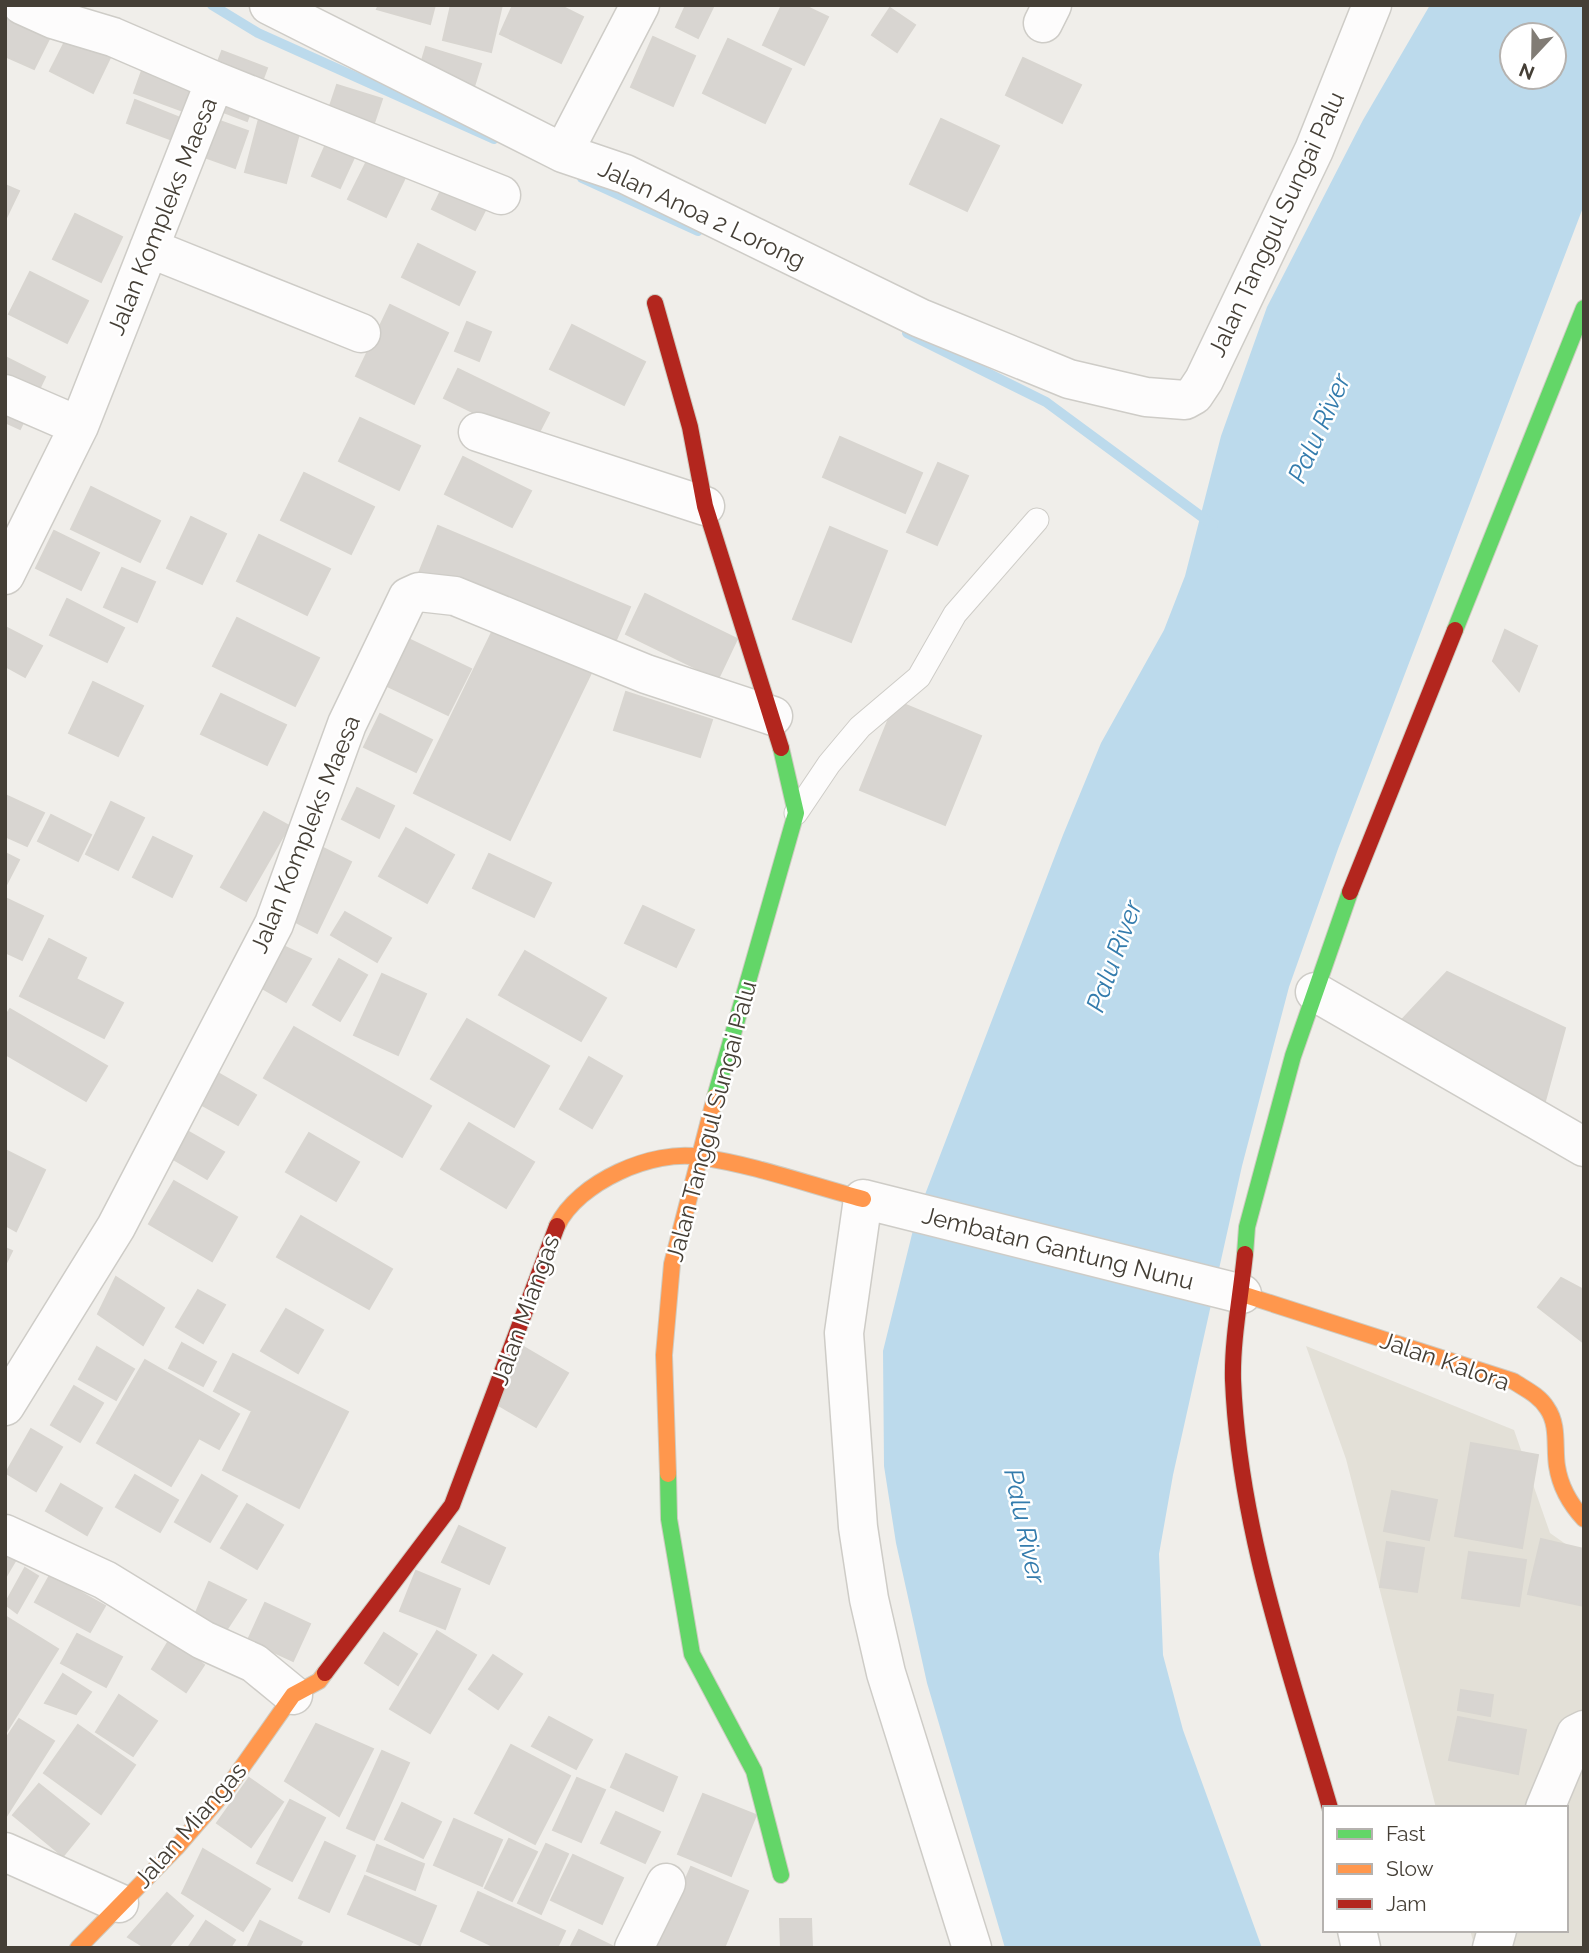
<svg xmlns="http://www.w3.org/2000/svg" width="1589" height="1953" viewBox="0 0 1589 1953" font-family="Raleway,sans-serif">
<rect width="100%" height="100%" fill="#f0eeea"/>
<path fill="#e3e0d7" d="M1306,1346L1514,1430L1550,1533L1584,1557V1948H1475L1470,1930H1566V1808H1436L1346,1459Z"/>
<path fill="#bcdaec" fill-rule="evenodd" d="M1430,5H1584V205L1338,849L1289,987L1242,1166L1173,1475L1159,1554L1163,1655L1183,1730L1262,1948H1005L927,1683L896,1543L884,1466L883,1351L916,1218L1063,835L1101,743L1164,630L1185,576L1221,436L1267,307L1363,120ZM1512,35H1554V77H1512Z"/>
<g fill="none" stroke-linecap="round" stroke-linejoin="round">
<path stroke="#bcdaec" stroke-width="10" d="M212,5L258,33L494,139
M582,178L698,231
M907,333L1046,402L1213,525"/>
</g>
<path fill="#d8d5d1" stroke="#d8d5d0" stroke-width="2" d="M379,5H435L430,24L377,9Z
M451,5H502L491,52L443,40Z
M513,5H559L583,17L561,63L500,34Z
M686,5H714L698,38L676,27Z
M782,5H803L828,17L804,65L763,45Z
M890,8L915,25L897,52L872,35Z
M8,14L51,35L34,69L5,56Z
M78,16L120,37L93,93L50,71Z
M653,37L695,56L673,106L631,87Z
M728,39L791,69L765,123L703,93Z
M426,47L481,64L472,93L417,77Z
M222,51L267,68L247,121L202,104Z
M148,54L197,72L183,111L134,93Z
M1023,58L1081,85L1062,123L1006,95Z
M337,85L382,99L372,129L327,115Z
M135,100L183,119L175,141L127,123Z
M264,100L305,111L286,183L245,172Z
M203,115L248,131L235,168L190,152Z
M941,119L999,146L967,211L910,184Z
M334,126L363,138L340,188L312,176Z
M379,137L416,155L386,217L348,199Z
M454,164L498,185L475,230L432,209Z
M5,185L19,191L5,220Z
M75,214L122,237L101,282L53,259Z
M418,244L475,272L459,305L402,277Z
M30,272L88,301L67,343L9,314Z
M390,305L448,333L414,404L356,376Z
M467,322L491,332L479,361L455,351Z
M572,325L645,362L624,405L550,369Z
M5,357L45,377L20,429L5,422Z
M458,369L549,413L534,442L444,398Z
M360,418L420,446L399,490L339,461Z
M840,437L922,473L905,513L823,477Z
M463,457L531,491L512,527L445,494Z
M938,463L968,476L937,545L907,532Z
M304,473L374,507L351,554L281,520Z
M91,487L160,521L140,562L71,529Z
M191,517L226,534L202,584L167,568Z
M438,526L630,607L610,654L419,573Z
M830,527L887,551L851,642L793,619Z
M54,531L99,553L81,590L36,568Z
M259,535L330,569L307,615L237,581Z
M122,568L155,582L137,622L104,607Z
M645,594L737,639L718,679L626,634Z
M67,599L124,628L107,662L50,635Z
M237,618L319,658L295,706L213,666Z
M496,624L592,671L510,840L414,793Z
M5,627L42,646L25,677L5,666Z
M1505,630L1537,646L1519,691L1493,661Z
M404,637L471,669L448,715L381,683Z
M93,682L143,706L118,756L69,733Z
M626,692L712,720L700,757L614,730Z
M221,694L286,725L267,765L201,734Z
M896,701L981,736L945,825L860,790Z
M380,714L432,740L416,772L364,747Z
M357,788L394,806L379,838L342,819Z
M5,795L44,813L27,846L5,836Z
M111,802L144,818L118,870L86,854Z
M264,812L289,826L246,901L221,887Z
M51,815L91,835L78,861L38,841Z
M406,828L454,855L427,903L379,876Z
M153,837L192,856L172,897L133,877Z
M323,848L351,862L317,933L288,918Z
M5,853L19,860L5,887Z
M489,854L551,883L534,917L473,888Z
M5,898L43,916L22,960L5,952Z
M643,906L694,930L676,967L625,943Z
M345,912L391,938L377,962L331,935Z
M49,939L86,958L76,979L123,1003L104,1038L20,996Z
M283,946L311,959L286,1002L260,987Z
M525,951L606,998L581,1041L499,995Z
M339,959L367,975L340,1021L313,1005Z
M1447,972L1565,1028L1545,1101L1399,1023Z
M382,974L426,994L398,1055L354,1035Z
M10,1009L107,1066L86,1101L5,1054V1017Z
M467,1019L549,1066L514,1127L431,1079Z
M294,1027L431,1106L402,1157L264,1078Z
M589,1057L622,1076L592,1128L560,1109Z
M204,1065L256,1095L238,1125L186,1096Z
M469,1123L534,1162L506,1208L441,1169Z
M189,1132L224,1152L207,1179L173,1159Z
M309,1133L359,1162L336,1201L286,1172Z
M5,1150L45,1170L16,1231L5,1225Z
M174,1181L237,1217L212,1261L149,1224Z
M301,1216L392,1269L369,1309L277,1257Z
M5,1248L12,1251L5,1265Z
M116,1277L164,1308L143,1345L98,1314Z
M1561,1278L1584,1290V1343L1538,1307Z
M198,1290L225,1305L203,1343L176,1327Z
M286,1309L323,1330L298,1373L261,1351Z
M182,1343L216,1362L203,1386L169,1368Z
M522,1346L568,1373L536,1427L490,1400Z
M97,1347L134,1369L116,1400L79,1379Z
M233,1354L348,1412L299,1508L223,1470L252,1411L214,1391Z
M145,1360L239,1414L219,1449L199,1438L171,1486L97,1443Z
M74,1386L103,1403L80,1442L51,1425Z
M31,1429L62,1447L36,1491L6,1473Z
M1471,1443L1538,1455L1522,1548L1455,1536Z
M135,1475L178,1500L160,1532L116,1507Z
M202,1475L237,1496L210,1542L175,1522Z
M61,1484L102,1508L87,1535L46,1511Z
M1392,1491L1437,1500L1429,1540L1384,1531Z
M247,1504L283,1525L257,1569L221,1548Z
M459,1526L505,1548L489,1584L442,1562Z
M1541,1539L1584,1549V1606L1528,1594Z
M1387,1542L1424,1548L1417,1592L1380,1587Z
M1469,1552L1526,1560L1519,1606L1462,1598Z
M5,1555L15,1561L5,1578Z
M25,1568L38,1576L17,1613L5,1604Z
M416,1571L460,1589L445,1629L400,1611Z
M50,1575L105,1606L90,1632L35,1602Z
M209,1582L246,1600L223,1635L192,1622Z
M265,1603L310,1624L293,1661L248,1640Z
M5,1616L58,1649L5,1734Z
M437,1631L476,1655L430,1733L390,1709Z
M384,1633L417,1654L398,1685L365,1663Z
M77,1634L122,1657L106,1687L61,1663Z
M170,1639L204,1665L186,1692L152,1669Z
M493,1655L522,1674L498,1709L469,1689Z
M63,1674L91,1692L76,1714L45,1703Z
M1461,1690L1493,1695L1490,1716L1458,1710Z
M119,1695L157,1721L133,1756L96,1732Z
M549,1717L592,1740L576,1769L532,1746Z
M1458,1717L1526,1730L1518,1774L1449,1760Z
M19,1719L54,1741L5,1818V1740Z
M316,1724L373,1749L339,1816L285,1781Z
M78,1725L135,1765L101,1814L44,1773Z
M511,1745L570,1776L535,1844L475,1813Z
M382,1751L409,1763L374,1840L347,1828Z
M626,1754L677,1777L663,1811L611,1787Z
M249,1778L283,1802L251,1847L217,1823Z
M577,1778L605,1790L581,1842L553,1830Z
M39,1784L89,1824L63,1856L13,1815Z
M703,1794L756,1815L731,1876L678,1854Z
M290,1800L325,1818L292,1881L257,1863Z
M402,1803L441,1822L423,1858L385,1839Z
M616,1812L660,1832L645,1863L601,1843Z
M454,1819L502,1840L482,1886L434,1865Z
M509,1839L537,1852L512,1901L485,1888Z
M325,1842L355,1856L329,1912L299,1898Z
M546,1844L568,1854L541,1914L518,1903Z
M377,1845L424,1864L415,1890L367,1871Z
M203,1849L270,1889L243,1931L182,1893Z
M573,1855L623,1878L602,1924L551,1900Z
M691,1867L748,1891L724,1948H656Z
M365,1876L436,1906L420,1945L348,1914Z
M478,1892L565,1931L557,1948H497L461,1931Z
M167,1893L193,1916L168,1948H146L128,1937Z
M780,1919H811L812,1948H781Z
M206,1921L235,1940L230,1948H188Z
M260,1921L302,1942L299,1948H247Z
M579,1930L612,1946L611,1948H570Z"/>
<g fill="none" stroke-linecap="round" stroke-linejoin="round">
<g stroke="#ceccc7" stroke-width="25">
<path id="lane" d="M796,813L829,764L860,727L919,677L955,614L1037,520"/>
</g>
<g stroke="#ceccc7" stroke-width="41">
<path id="street" d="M269,5L563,153L625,174L920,318L1069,379L1146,397L1185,400L1194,395L1204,380L1314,150L1372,5
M1043,23L1052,5
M215,81L501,195
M563,153L640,5
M149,248L361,333
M5,394L79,426
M478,432L705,506
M5,575L79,426L215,81L113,37L53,19L22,5
M1315,992L1584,1147
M5,1406L116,1227L274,924L347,724L408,597L419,592L455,596L646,674L773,716
M5,1534L105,1580L203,1640L254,1663L293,1695
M1545,1808L1576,1734L1584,1730
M5,1852L119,1903
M1357,1930L1361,1948
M634,1948L666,1883
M972,1948L886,1673L869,1599L858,1527L844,1333L863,1199L1242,1294
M1492,1948L1497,1930"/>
</g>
<g stroke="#cecbc1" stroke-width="18">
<path id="fast" d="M1455,630L1584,308
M715,1097L796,813L781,748
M1245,1254L1247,1227L1293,1056L1350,892
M668,1474L669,1519L692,1654L754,1771L781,1875"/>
</g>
<g stroke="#cecbc1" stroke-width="18">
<path id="slow" d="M557,1226C578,1182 653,1149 700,1157C755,1165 810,1185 863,1199
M1242,1294L1513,1381C1525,1389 1539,1395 1547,1408C1559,1425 1554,1447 1557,1466C1560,1486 1570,1504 1584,1519
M668,1474L664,1355L672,1264L715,1097
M78,1948L176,1848L226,1790L293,1695L319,1681L325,1673"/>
</g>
<g stroke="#cecbc1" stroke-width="18">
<path id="jam" d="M655,303L690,427L705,506L781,748
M1350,892L1455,630
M1245,1254C1241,1295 1232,1339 1233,1380C1239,1528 1289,1668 1330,1808
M325,1673L452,1505L557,1226"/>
</g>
<use href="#lane" stroke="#fdfcfc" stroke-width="23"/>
<use href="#street" stroke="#fdfcfc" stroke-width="38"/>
<use href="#fast" stroke="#63d668" stroke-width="16"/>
<use href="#slow" stroke="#ff974d" stroke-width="16"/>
<use href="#jam" stroke="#b3261e" stroke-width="16"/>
</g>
<g text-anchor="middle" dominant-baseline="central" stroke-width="5" stroke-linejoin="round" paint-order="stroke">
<g font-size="24" fill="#453f36" stroke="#fff">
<text transform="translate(702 214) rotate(25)">Jalan Anoa 2 Lorong</text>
<text transform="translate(162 216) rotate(-68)">Jalan Kompleks Maesa</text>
<text transform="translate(1276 224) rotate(-65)">Jalan Tanggul Sungai Palu</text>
<text transform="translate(305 834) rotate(-68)">Jalan Kompleks Maesa</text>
<text transform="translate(711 1121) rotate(-75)">Jalan Tanggul Sungai Palu</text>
<text transform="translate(1058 1248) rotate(14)">Jembatan Gantung Nunu</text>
<text transform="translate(525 1310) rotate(-70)">Jalan Miangas</text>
<text transform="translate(1445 1361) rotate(19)">Jalan Kalora</text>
<text transform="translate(190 1825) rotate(-49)">Jalan Miangas</text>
</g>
<g font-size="26" font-style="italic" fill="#347cad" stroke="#fff">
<text transform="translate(1319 428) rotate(-66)">Palu River</text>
<text transform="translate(1114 956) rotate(-70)">Palu River</text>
<text transform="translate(1025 1526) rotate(78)">Palu River</text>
</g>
</g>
<rect width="1589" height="1953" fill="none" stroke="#453f36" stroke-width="14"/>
<rect x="1323" y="1806" width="245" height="126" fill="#ffffff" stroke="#b5b2af" stroke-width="2"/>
<rect x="1337" y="1829" width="35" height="10" fill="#63d668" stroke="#b5b2af" stroke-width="2"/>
<text x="1386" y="1841" font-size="21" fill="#453f36">Fast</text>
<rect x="1337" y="1864" width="35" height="10" fill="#ff974d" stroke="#b5b2af" stroke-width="2"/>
<text x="1386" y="1876" font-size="21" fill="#453f36">Slow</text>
<rect x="1337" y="1899" width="35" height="10" fill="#b3261e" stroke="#b5b2af" stroke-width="2"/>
<text x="1386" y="1911" font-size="21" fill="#453f36">Jam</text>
<g transform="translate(1533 56) rotate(202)"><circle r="33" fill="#ffffff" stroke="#b5b2af" stroke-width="2"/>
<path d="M0-5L12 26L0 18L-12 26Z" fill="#817c75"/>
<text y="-10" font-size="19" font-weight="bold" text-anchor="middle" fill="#453f36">N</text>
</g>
</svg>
